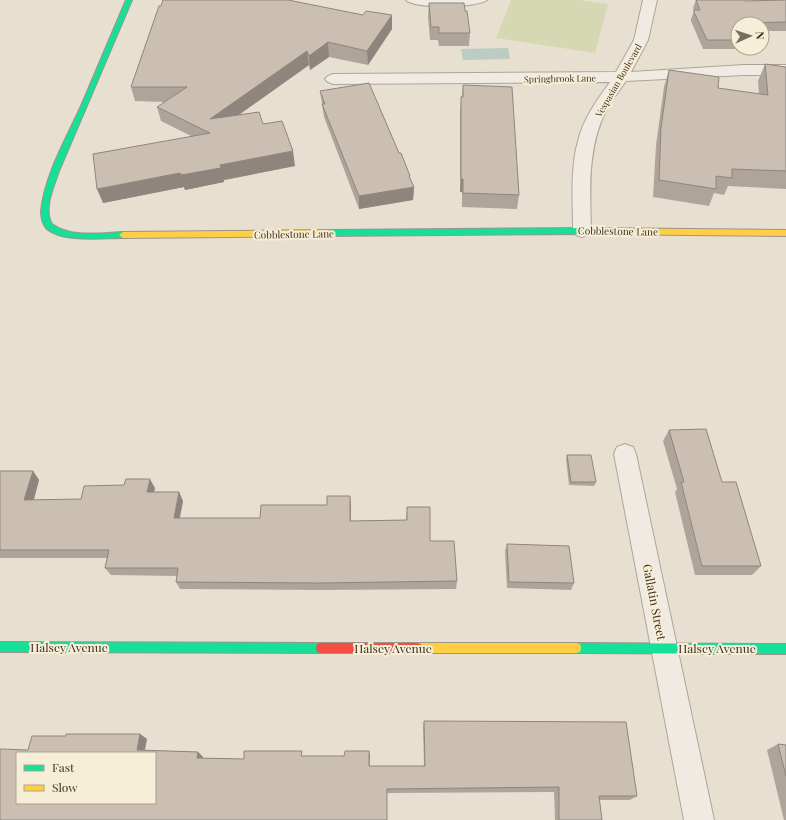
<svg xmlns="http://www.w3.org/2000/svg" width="786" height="820" viewBox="0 0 786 820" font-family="'Playfair Display',serif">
<rect width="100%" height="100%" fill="#e7e0d1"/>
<path fill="#d6d7b3" d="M511,0H579L608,4L595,53L496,38Z"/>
<path fill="#bcccc2" d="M508,48L510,59L463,60L461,49Z"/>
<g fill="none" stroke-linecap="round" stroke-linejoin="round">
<g stroke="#ada599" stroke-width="2">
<path id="lane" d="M406,0H487C477,8 415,9 406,0Z"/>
</g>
<g stroke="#ada599" stroke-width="2">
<path id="street" d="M643,0H657L648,40L631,72L744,65H786V75H744L626,81C620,90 613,98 608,107C587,145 590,189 591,231L588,235L582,237L576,235L573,231C573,202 570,170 578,141C583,119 597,100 610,82L333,84L328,82L325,79L328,76L333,74L616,72L634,40Z
M625,444L633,447L636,454L714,820H684L614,454L617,447Z"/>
</g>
<g stroke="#9c958a" stroke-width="2">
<path id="fast" d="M126,0H132L59,171C54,186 43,209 52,224C71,238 100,233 123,232L127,235L123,238C103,238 61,243 46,228C42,223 41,217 41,211C45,174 66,139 81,106C96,71 111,35 126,0Z
M589,228L593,231L589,234L329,236L325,233L329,230Z
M0,642L321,643L325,644L326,648L325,652L321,653L0,652Z
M576,643L786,644V654L576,653L572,652L571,648L572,644Z"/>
</g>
<g stroke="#9c958a" stroke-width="2">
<path id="slow" d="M589,228L786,230V236L589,234L585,231Z
M329,230L333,233L329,236L123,238L119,235L123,232Z
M417,643H576L580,644L581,648L580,652L576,653H417L413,652L412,648L413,644Z"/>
</g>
<g stroke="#9c958a" stroke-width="2">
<path id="jam" d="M321,643H417L421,644L422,648L421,652L417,653H321L317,652L316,648L317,644Z"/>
</g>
<use href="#lane" fill="#efebe3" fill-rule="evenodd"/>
<use href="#street" fill="#efebe3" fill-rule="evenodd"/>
<use href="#fast" fill="#16e098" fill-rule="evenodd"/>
<use href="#slow" fill="#ffcf43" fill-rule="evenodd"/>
<use href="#jam" fill="#f24e42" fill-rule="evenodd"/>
</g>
<path fill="#afa499" d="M696,0H745V1L786,0V31H762V24H738V48H743L742,49H703L691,21V19L694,11L693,8Z
M429,3L465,11L470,33L469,46H439L438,40H430L428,16Z
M159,6L392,29L368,65L329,57L310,70L309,65L239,115L263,124L295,166L224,180V182L185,190L184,187L103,203L191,136L161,121L157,107L165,102L135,101L131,87Z
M765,64L786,67V189L728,186L724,195L714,193L709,206L653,197L656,145L664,87L669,70L718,88L759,94L758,81Z
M463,85L519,195L517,209L462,207V192H460V111Z
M320,91L399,153L410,176V179L414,187L413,200L359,209L324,117Z
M669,430L722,482L761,566L752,575H695L675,492L677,489L663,441Z
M567,455L596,482L594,486L569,485L566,459Z
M0,471H33L39,480L34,500L81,499L155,488L154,492H179L183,501L180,518H260L327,505H351V521L406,520L407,507L457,581L456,589L321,590L180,589L176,582L177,576L111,575L105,568L107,558H0Z
M507,544L574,583L571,590L507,588L505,551Z
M424,721L637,796L630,800H599L602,820H555L554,792L387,793L28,750L66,736L140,734L147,739L145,750L198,752L203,757V758L244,759L304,756H370L369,766H424L423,727Z
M778,744L786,745V820H784L767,750Z"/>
<path fill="#8e867d" d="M392,15V29L368,65L367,51Z
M328,42L329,57L310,70L309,56Z
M307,51L309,65L213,133L210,119Z
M293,151L295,166L224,180V182L185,190L184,187L103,203L97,189Z
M461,179H463L462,192H460Z
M414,187L413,200L359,209V196Z
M33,471L39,480L31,509L24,500Z
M150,479L155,488L152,501L147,492Z
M179,492L183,501L178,526L174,518Z
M350,496L351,505L350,530Z
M140,734L147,739L144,753L137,750Z
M369,751L370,756L369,771Z
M198,752L203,757L202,763L197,758Z"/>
<path fill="#cbbfb2" stroke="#8e867d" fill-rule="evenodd" d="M163,0H288L363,15L366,11L392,15L367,51L328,42L309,56L307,51L210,119L259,112L263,124L282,121L293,151L220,165L221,168L181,175L180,173L97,189L93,154L210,133L157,107L187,87H131L159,6H161Z
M696,0H745V1L786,0V22L738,23V40H707L694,12V10H700Z
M429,3H464L465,11H467L470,33H439V27H431Z
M765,64L786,67V171L732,169V178L716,176V189L659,180L661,128L669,70L719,77L718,88L768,95Z
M369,83L399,153H401L410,176H409L414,187L359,196L322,104H325L320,91Z
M463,85L512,87L519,195L463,193V179H461V97H463Z
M706,429L722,482H736L761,566H702L681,482H684L669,430Z
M567,455H591L596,482H571Z
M0,471H33L24,500L81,499L84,486L124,485L126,479H150L147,492H179L174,518H260L261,505H327V496H350V521L407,520V507H430V541H454L457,581L320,583L176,582L178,568H105L109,550H0Z
M507,544L569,546L574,583L509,582Z
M424,721L626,722L637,796H599L602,820H559V787L387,789V820H0V749L28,750L32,736H66V734H140L137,750L198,752L197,758L244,759V751H302L301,756H344L345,751H369V766H425ZM17,753H155V803H17Z
M778,744L786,745V776Z"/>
<g text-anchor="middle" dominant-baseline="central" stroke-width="4" stroke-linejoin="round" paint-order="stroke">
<g font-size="9" fill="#3d2e20" stroke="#f7eed8">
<text transform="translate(560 78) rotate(-1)">Springbrook Lane</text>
<text transform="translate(618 80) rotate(-60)">Vespasian Boulevard</text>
</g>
<g font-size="10" fill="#3d2e20" stroke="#f7eed8">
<text transform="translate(618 231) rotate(1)">Cobblestone Lane</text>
<text transform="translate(294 234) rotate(-1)">Cobblestone Lane</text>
</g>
<g font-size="12" fill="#3d2e20" stroke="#f7eed8">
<text transform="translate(655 602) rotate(79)">Gallatin Street</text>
<text x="69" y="647">Halsey Avenue</text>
<text x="393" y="648">Halsey Avenue</text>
<text x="717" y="648">Halsey Avenue</text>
</g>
</g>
<rect x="16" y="752" width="140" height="52" fill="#f7eed8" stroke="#ada18e"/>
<rect x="24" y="765" width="20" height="6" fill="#16e098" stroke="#ada18e"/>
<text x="52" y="772" font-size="12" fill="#3d2e20">Fast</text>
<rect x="24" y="785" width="20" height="6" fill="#ffcf43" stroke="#ada18e"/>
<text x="52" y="792" font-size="12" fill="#3d2e20">Slow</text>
<g transform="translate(750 36) rotate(87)"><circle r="19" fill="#f7eed8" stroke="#ada18e"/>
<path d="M0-3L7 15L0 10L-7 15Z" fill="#786c5e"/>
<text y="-6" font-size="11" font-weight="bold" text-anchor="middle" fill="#3d2e20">N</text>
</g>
</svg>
